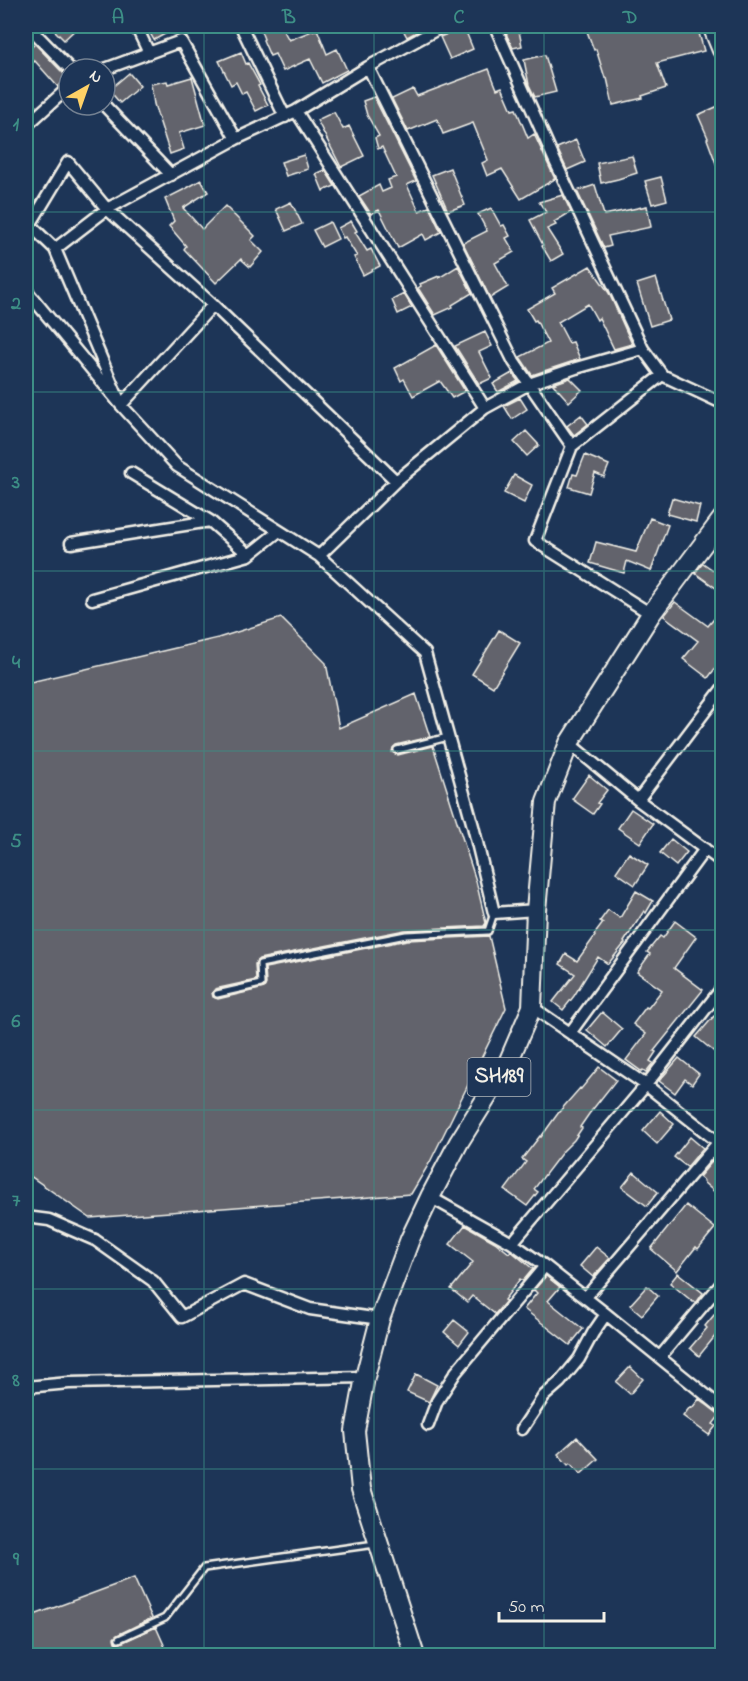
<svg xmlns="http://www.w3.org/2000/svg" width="748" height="1681" viewBox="0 0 748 1681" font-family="'Indie Flower',sans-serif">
<rect width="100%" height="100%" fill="#1d3557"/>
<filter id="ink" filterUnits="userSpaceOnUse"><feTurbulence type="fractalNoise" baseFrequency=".0167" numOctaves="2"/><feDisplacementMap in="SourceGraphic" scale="12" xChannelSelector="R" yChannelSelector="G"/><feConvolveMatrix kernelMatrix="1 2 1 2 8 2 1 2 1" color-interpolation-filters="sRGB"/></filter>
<g filter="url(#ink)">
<path fill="#62646c" stroke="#f4f1e8" stroke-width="1.5" d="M50,26H79L64,40Z
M146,26H163L167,33L154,40Z
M259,26H281L289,40L317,29L327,54L337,49L347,70L322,83L310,59L283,71L275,54L270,56L263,40L264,39Z
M401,26H428L407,37Z
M505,26H518L522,46L513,48L507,36Z
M585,26H697L704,51L657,63L666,88L642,96L643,98L613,105L607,78H605L596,49L594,50Z
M464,27L473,49L450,59L440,37Z
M35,44L64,74L69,80L64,81L58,87L35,61L34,62L26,52Z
M241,52L246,64L248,63L260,85L258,86L268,105L256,111L246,92L242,94L236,82L231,85L219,61Z
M545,55L556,92L535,97L529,85L524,60Z
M489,69L497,89L502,87L512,110L516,109L528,138L534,134L555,179L521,199L502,169L487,176L482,163L488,160L473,123L443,134L437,119L408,131L392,99L413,89L417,96Z
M129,73L140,86L120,103L109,90Z
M192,77L205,125L179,133L184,149L170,154L154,104L151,84L167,81L168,84Z
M374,97L416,181L407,185L419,211L429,207L441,232L426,240L423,234L398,248L379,210L371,214L359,196L379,185L382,192L391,188L388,180L396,177L382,147L378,149L375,138L379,136L367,115L363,101Z
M723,104V177H721L707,139L708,138L698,115Z
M334,112L343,129L349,126L364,156L341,167L317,120Z
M576,140L585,162L567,170L557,148Z
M304,155L308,169L286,176L281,162Z
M632,156L637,173L618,179L601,183L597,163Z
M450,168L465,205L448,211L432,175Z
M325,170L335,186L323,191L316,174Z
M661,177L667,200L652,204L645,181Z
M201,180L208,192L183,208L202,229L225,206L255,236L251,240L263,252L250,267L241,259L216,283L184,249L186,246L169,226L174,221L165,199L187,188Z
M595,185L604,215L647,206L651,227L608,236L611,246L604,248L577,191Z
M563,195L571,212L554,222L556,225L547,229L563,254L551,261L542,246L543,245L530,220L546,212L539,202Z
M291,202L302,224L286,231L276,209Z
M491,208L501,226L504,225L510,236L506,238L514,252L495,263L508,287L490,298L463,243L487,231L478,214Z
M351,221L357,231L355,232L367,251L371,249L380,266L363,275L354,257L357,256L345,237L343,238L338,228Z
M330,222L338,239L322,247L313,230Z
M458,266L472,293L452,305L453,307L435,315L418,288L421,286L420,284L439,276V278Z
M590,266L609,293L632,344L614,349L599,318L597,320L588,304L558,322L569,343L573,342L580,359L532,375L520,357L548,343L536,320L534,321L527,309L555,293L552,288Z
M656,278L669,320L650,326L637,284Z
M404,294L412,307L398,314L392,300Z
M485,332L492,346L479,352L492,378L479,384L455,346Z
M436,345L465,391L452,398L440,381L413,396L404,379L401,381L395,368Z
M512,373L518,381L498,392L493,384Z
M570,378L582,390L569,402L553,384Z
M520,398L527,409L512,419L504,406Z
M581,415L588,424L574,435L567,426Z
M526,431L539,445L527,456L514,442Z
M585,455L609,465L604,477L595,473L589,493L569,487L573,474L577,475Z
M514,475L532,485L524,503L504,493Z
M672,498L700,506L696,522L667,514Z
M650,518L668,525L651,571L627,561L624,573L590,563L596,542L636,552Z
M703,563L723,577V593L695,573Z
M675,602L708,626L723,608V658L708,678L683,659L698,641L664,616Z
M281,618L326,663L339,728L416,694L430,737L396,745L393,748L392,752L398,755L433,746L476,881L486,923L484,926L405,930L259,959L255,964L256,980L215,989L212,993L213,997L218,999L264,988L266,984L265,968L407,940L489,936L506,1008L430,1162L411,1194L90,1218L26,1173V683L218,638Z
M499,630L520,643L493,687L472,674Z
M589,775L607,790L597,803L600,804L593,814L572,799Z
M631,809L653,824L640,843L618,828Z
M671,839L687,852L676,866L660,853Z
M629,853L648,865L635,885L616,872Z
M636,891L653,901L646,913L644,911L624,942L625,943L608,964L598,957L574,996L563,1010L553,1002L575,974L560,964L566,954L577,961L595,936L594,935L603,923L600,921L608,910L620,918Z
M675,921L696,937L674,968L703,990L654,1051L656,1052L650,1061L653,1063L646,1072L643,1070L641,1071L626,1060L646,1034L633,1024L646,1007L648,1008L662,990L637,972L650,954L647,952L660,936L663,938Z
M602,1012L622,1029L607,1047L587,1030Z
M714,1016L723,1023V1059L696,1037Z
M679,1058L699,1074L692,1084L685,1079L675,1093L659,1081Z
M599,1067L616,1080L589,1114L580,1127L582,1128L574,1140L563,1151L534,1189L538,1192L527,1206L505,1190L526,1162L522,1159L540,1136L541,1137L559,1112L580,1088L581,1089Z
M660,1111L674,1124L657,1144L643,1131Z
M690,1137L703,1148L687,1167L674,1157Z
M715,1158L723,1164V1197L718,1193L717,1194L703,1182L704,1181L699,1177Z
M634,1172L658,1192L647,1206L622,1187Z
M686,1205L715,1228L698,1249L696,1247L677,1271L651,1249Z
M465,1225L495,1242L509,1253L511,1251L533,1269L523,1281L520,1279L504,1300L506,1301L495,1314L472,1296L467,1302L451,1289L473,1262L450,1244Z
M596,1247L610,1258L593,1277L580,1266Z
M678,1273L703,1293L697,1302H693L670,1283Z
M546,1276L560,1287L548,1301L583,1329L570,1345L524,1309L537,1293L534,1290Z
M647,1286L658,1296L642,1315L630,1305Z
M723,1304V1340L716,1335L699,1356L690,1348L707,1328L705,1326Z
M454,1320L469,1332L459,1345L444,1332Z
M630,1367L643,1379L630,1394L616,1382Z
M416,1374L437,1385L429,1402L407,1392Z
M699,1399L720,1415L713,1424L716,1426L709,1435L683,1416L690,1407L692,1408Z
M577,1437L598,1459L581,1474L570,1463L568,1465L558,1454Z
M134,1578L152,1618L117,1635L114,1638L115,1642L118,1644L121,1643L156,1627L169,1656H26V1618Z"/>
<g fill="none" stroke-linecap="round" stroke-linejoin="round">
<g stroke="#f4f1e8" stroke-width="10">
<path id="service" d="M397,750L448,737
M217,994L261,984L260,964L406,935L488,931L494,913
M119,1639L165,1618L204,1568L375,1544"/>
</g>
<g stroke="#f4f1e8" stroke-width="15">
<path id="minor" d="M40,26L34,32L70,69
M136,26L149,53
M241,26L285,117
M495,26L554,159L643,349L662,375L722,403
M368,67L514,362L572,446
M105,69L181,41L236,139
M104,105L171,175
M296,111L485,408L396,481L319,556
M26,126L69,87
M30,225L55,249L121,405L213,305
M26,244L30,225L68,162L107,209L213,305L396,481
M55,249L107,209L236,139L296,111L368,67L443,26
M26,290L121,405L177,466L319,556L425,653L473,826L494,913L536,910
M485,408L529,384L576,368L643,349
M131,473L210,521L249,555
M710,536L722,546
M71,543L210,521
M92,599L249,555L279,531
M651,614L535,541L572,446L662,375
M569,743L638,800L722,862
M638,800L722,689
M532,1007L646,1085L722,1145
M570,1033L705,849
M430,1197L512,1243L545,1266L606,1314L722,1408
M26,1217L49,1220L95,1240L153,1281L182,1317L244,1284L310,1309L380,1319
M512,1243L646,1085L722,988
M586,1297L722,1138
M660,1357L722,1283
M26,1387L69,1383L365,1377
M428,1425L437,1401L456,1372L545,1266
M522,1429L544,1396L560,1382L579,1359L593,1333L606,1314"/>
</g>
<g stroke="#f4f1e8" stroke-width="22">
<path id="primary" d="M712,26L722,50
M415,1656L361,1489L355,1431L365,1377L380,1319L410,1239L430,1197L459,1142L507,1065L532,1007L536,910L546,802L569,743L651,614L722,519"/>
</g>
<use href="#service" stroke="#1d3557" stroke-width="5"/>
<use href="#minor" stroke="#1d3557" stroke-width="10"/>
<use href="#primary" stroke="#1d3557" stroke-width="18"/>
</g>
</g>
<path fill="none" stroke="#3d8f86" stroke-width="1.5" stroke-opacity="0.55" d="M204,26V1656M374,26V1656M544,26V1656M26,212H722M26,392H722M26,571H722M26,751H722M26,930H722M26,1110H722M26,1289H722M26,1469H722"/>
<g text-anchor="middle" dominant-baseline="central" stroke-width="4.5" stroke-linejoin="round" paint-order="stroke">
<rect fill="#1d3557" stroke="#b4b9bc" stroke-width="1.5" x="467.5" y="1058" width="63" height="38" rx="4.5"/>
<g font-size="22" font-weight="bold" fill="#f4f1e8">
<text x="499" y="1077">SH189</text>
</g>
</g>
<rect width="748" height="1681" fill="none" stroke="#1d3557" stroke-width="66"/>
<g transform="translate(87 87) rotate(40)"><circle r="28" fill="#1d3557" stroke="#738091" stroke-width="1.5"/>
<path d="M0-4.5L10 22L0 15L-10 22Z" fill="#ffd166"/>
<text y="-9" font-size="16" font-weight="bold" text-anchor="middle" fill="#f4f1e8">N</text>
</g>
<path d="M499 1612v9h105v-9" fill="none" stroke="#f4f1e8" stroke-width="3"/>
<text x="508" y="1612" font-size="18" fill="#f4f1e8" stroke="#1d3557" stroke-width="4.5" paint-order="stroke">50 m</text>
<rect x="33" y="33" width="682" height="1615" fill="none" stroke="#3d8f86" stroke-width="2"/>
<g font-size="20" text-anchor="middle" font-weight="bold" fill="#3d8f86">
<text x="118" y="23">A</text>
<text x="289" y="23">B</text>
<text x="459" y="23">C</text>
<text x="630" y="23">D</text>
<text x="16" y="130">1</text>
<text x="16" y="309">2</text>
<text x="16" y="488">3</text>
<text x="16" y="668">4</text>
<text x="16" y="847">5</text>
<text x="16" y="1027">6</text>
<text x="16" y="1206">7</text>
<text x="16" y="1386">8</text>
<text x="16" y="1565">9</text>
</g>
</svg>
